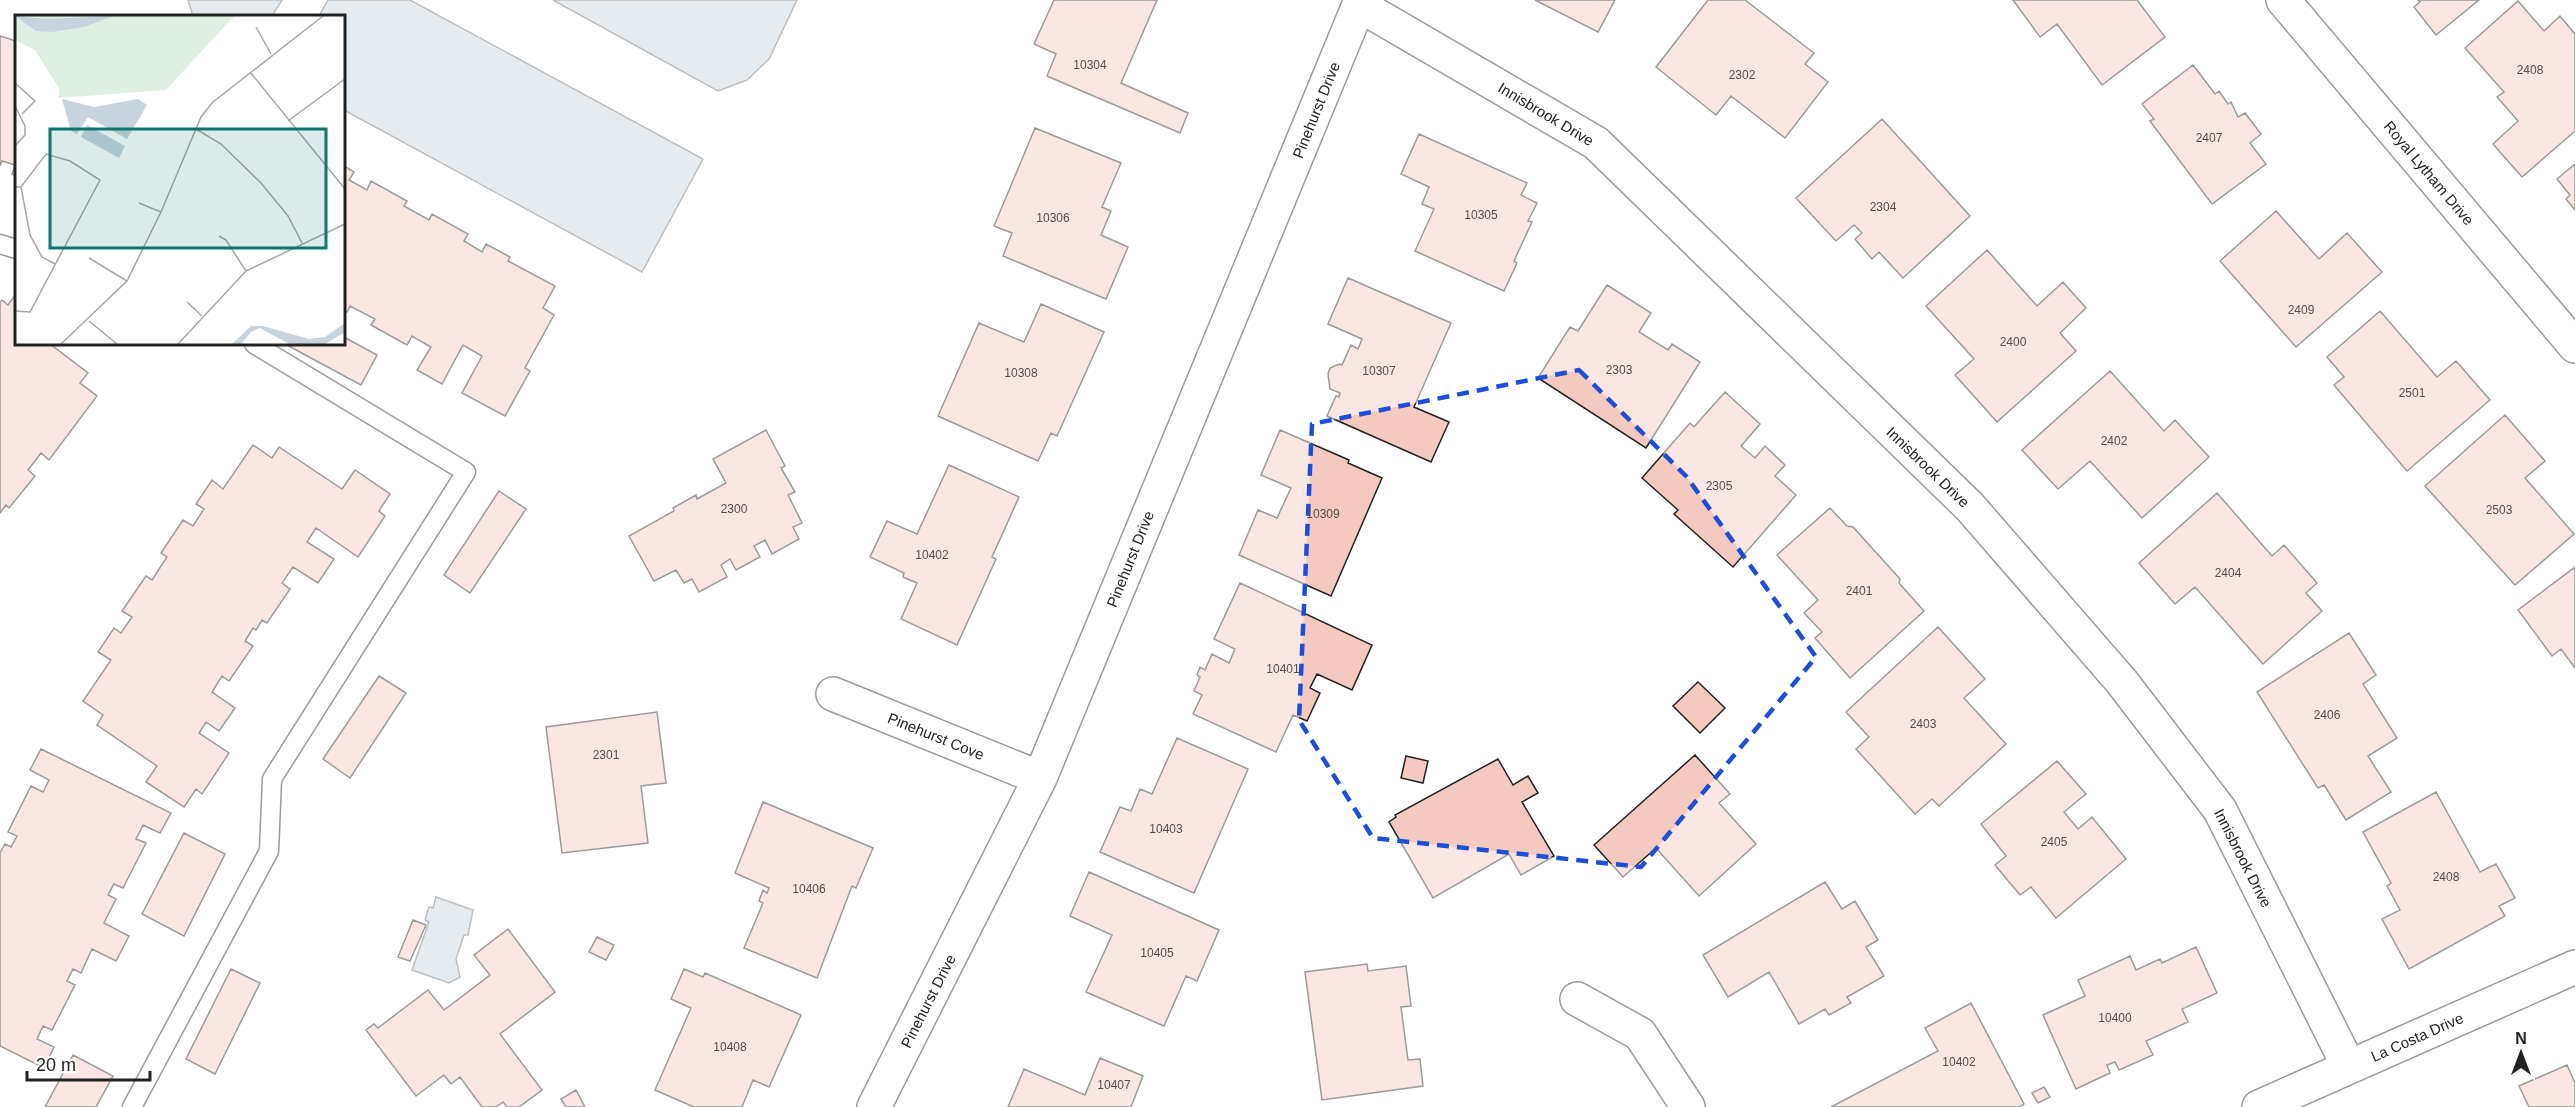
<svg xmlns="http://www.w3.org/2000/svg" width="2575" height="1107" viewBox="0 0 2575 1107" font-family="Helvetica,sans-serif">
<rect width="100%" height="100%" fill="#fff"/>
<path fill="#c7d3dd" stroke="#6f6f6f" stroke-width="1.5" d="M188,0H282L272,16H193Z
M328,0H410L703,159L642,272L344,110V16H319Z
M553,0H797L769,59L747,80L718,91Z
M436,897L473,910L468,935H464L456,959L460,977L449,983L412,970L429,922L425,920L429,907L433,908Z"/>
<path fill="#f3c9c0" stroke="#222" stroke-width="1.5" d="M1054,0H1157L1121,83L1188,113L1180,133L1047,76L1056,54L1034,44Z
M1535,0H1615L1598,32Z
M1708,0H1745L1814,53L1805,64L1828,82L1785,138L1731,96L1716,115L1656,67Z
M2013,0H2137L2165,37L2102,85L2057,24L2040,37Z
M2418,0H2479L2436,35L2414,7L2420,2Z
M2518,1L2544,31L2560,16L2575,34V131L2522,177L2493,144L2518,121L2497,97L2504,92L2465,48Z
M0,36L16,41V176L12,174L15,165L2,161L0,166Z
M2193,65L2215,94L2219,91L2228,104L2231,102L2238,117L2245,113L2261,134L2250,143L2266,164L2212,204L2150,121L2154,119L2142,104Z
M1882,119L1970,216L1903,278L1879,252L1872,259L1855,239L1862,233L1854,225L1836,241L1796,198Z
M1035,128L1121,163L1102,207L1111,211L1101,235L1128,247L1106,299L1003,256L1012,233L994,226Z
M1419,134L1527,183L1521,195L1537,203L1528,221L1532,222L1514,261L1517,263L1504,291L1415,251L1434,209L1422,204L1429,187L1401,174Z
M2575,164V210L2566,199L2570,195L2557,179Z
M344,166L354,172L349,180L367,190L371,181L407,201L404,206L429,220L432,214L468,234L464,241L482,252L486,244L510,257L508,261L555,286L543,308L554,315L525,368L530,371L505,416L462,393L482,356L463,345L442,384L417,370L431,347L412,336L407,345L371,325L375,319L350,306L347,312L344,311Z
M2276,211L2319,259L2347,233L2382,272L2296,347L2220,261Z
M1987,250L2037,306L2063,282L2086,308L2060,333L2076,351L1997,422L1955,375L1974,359L1926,306Z
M1348,278L1451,323L1414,407L1449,422L1431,462L1327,416L1336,396L1339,397L1340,393L1330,389L1328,374L1330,368L1339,364L1342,365L1351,345L1358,349L1362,339L1328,324Z
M1607,285L1651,313L1639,332L1668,350L1672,344L1700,362L1646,448L1538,378L1570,327L1578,331Z
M16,294V344H50L88,373L80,383L97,396L49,460L41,453L28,470L35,476L9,508L6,505L0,513V302L2,300L8,305Z
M1041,304L1104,332L1057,436L1051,433L1038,461L938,416L979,323L1024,342Z
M2380,311L2437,377L2456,361L2490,400L2407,471L2334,385L2344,377L2327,357Z
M344,337L377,355L361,385L285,344H344Z
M2110,371L2164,431L2175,420L2209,457L2142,518L2090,461L2058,489L2022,450Z
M1725,392L1760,424L1741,446L1755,458L1765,446L1785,465L1775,476L1796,495L1733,567L1674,514L1678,510L1642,478L1690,423L1694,427Z
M2505,415L2545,461L2525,478L2574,534L2515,585L2425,486Z
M766,430L785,466L781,468L795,492L788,495L802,523L793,527L799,539L772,554L765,540L754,546L760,557L736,570L730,559L721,565L727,577L699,592L692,579L684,583L676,570L654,581L629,536L674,511L673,508L696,495L697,499L726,483L713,459Z
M1280,430L1349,460L1348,463L1382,478L1331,596L1239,555L1258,510L1277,518L1291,488L1261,475Z
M253,445L272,458L279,447L342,489L355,470L390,494L379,511L385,516L358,557L316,528L307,542L334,559L318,583L293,567L282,583L290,589L267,623L262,620L256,630L253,628L245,641L253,646L229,681L222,676L212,692L235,708L219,731L206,722L199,733L229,753L202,794L196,789L184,807L146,782L157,766L97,725L103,715L83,701L111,660L98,652L114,628L121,633L132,617L122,611L146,576L152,580L167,557L161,553L183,520L193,526L204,509L196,504L212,480L223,489Z
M949,465L1019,497L992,557L996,559L957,645L901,619L917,583L903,577L904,573L870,557L887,521L917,534Z
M499,491L526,509L470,593L444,575Z
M2217,493L2272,556L2284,545L2317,583L2306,593L2322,611L2263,664L2195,587L2175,604L2139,563Z
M1830,508L1847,526L1853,527L1900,579L1899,583L1924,611L1850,678L1815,638L1822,632L1804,613L1818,600L1777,555Z
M2575,567V668L2561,649L2552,656L2518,610Z
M1240,583L1372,645L1352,690L1317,674L1310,688L1320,693L1307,721L1293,715L1276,752L1193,714L1202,695L1194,691L1200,677L1197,675L1200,667L1205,670L1212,654L1229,663L1235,649L1214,639Z
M1938,627L1985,679L1964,698L2006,744L1939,806L1932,799L1915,814L1856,749L1869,737L1846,712Z
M2349,633L2376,675L2363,684L2397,738L2368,756L2391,792L2346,820L2324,785L2318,788L2257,692Z
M379,676L406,693L350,778L323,759Z
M1698,682L1725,708L1700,733L1673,706Z
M657,712L666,783L641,786L648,843L562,853L546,727Z
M1177,738L1248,769L1194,893L1100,852L1120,807L1131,811L1140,789L1152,794Z
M41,749L171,813L160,833L143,825L136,839L146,843L123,888L114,884L108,895L116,899L104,923L129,936L116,961L92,949L81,973L73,969L67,981L75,985L52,1030L43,1026L37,1039L54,1047L44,1068L0,1046V853L5,844L11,847L17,836L8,832L31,786L43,792L49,780L30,770Z
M1695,755L1730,794L1719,803L1756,844L1699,896L1656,848L1623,877L1594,845Z
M1406,756L1428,761L1423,783L1401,778Z
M1498,759L1513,785L1528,776L1538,793L1522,802L1554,856L1521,875L1509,854L1433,898L1389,822L1396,817L1395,815Z
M2057,761L2086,794L2064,812L2078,829L2092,817L2126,859L2056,918L2031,887L2020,895L1995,865L2006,856L1981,824Z
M2436,792L2480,872L2496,864L2515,898L2499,906L2505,916L2409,969L2382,919L2400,910L2387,886L2391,883L2363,832Z
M763,802L873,848L856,888L852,886L817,978L744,948L763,903L759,901L763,890L767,893L769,888L735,873Z
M184,833L225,854L184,936L142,914Z
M1089,872L1219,930L1197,981L1186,976L1164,1026L1086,992L1112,935L1070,916Z
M1825,882L1842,909L1855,901L1878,940L1866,947L1884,976L1847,997L1851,1003L1829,1015L1825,1009L1799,1024L1769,972L1728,997L1703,955Z
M413,920L426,925L410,961L398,957Z
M508,929L555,992L500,1034L542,1090L519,1107H507L503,1102L496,1107H482L460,1077L451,1084L444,1075L416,1096L366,1030L374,1024L378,1028L428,990L444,1010L490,975L474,955Z
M597,937L614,945L606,960L589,952Z
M2196,947L2217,993L2182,1009L2188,1022L2146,1041L2153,1055L2119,1070L2115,1062L2107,1065L2110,1073L2076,1089L2043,1015L2085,996L2078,980L2130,956L2136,970L2160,959L2162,963Z
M1367,964L1368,971L1406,966L1411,1006L1401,1007L1408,1060L1420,1059L1423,1086L1322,1100L1305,972Z
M231,969L260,983L215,1074L186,1059Z
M684,969L703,977L705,973L801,1015L769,1087L753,1080L742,1107H694L655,1090L691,1008L671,999Z
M1971,1003L2024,1104L2019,1107H1831L1938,1051L1925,1028Z
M73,1055L113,1076L96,1107H45Z
M1100,1058L1143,1076L1131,1107H1008L1024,1069L1085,1095Z
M2567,1065L2575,1083V1107H2529L2519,1086Z
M2044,1087L2050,1097L2038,1103L2032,1093Z
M576,1090L585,1107H566L561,1099Z"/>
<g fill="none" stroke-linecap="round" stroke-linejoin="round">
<g stroke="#222" stroke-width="21">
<path id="service" d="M0,244L16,249
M132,1107L269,851L272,779L466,472L254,344"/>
</g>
<g stroke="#222" stroke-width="36">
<path id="minor" d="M2283,0L2575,346
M1359,5L1596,143L1970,507L2122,682L2220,810L2349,1067
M833,694L1040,778
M1577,999L1640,1034L1688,1107
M874,1107L1040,778L1361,0
M2259,1107L2575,967"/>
</g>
<use href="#service" stroke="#fff" stroke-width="18"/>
<use href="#minor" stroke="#fff" stroke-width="33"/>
</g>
<path d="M0 0H2575V1107H0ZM1579,370L1686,476L1816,657L1641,867L1373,838L1299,720L1312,424Z" fill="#fff" fill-opacity=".55" fill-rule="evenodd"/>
<path fill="none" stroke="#1d4ed8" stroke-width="4.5" stroke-dasharray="12 8" stroke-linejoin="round" d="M1579,370L1686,476L1816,657L1641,867L1373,838L1299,720L1312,424Z"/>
<g text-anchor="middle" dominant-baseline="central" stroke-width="4.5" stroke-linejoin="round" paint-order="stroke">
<g font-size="12" fill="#564c4a">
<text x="1090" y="65">10304</text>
<text x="2530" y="70">2408</text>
<text x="1742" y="75">2302</text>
<text x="2209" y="138">2407</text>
<text x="1883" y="207">2304</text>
<text x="1481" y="215">10305</text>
<text x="1053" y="218">10306</text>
<text x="2301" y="310">2409</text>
<text x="2013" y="342">2400</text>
<text x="1619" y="370">2303</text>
<text x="1379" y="371">10307</text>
<text x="1021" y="373">10308</text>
<text x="2412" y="393">2501</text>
<text x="2114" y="441">2402</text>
<text x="1719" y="486">2305</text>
<text x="734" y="509">2300</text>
<text x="2499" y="510">2503</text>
<text x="1323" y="514">10309</text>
<text x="932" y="555">10402</text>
<text x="2228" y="573">2404</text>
<text x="1859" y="591">2401</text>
<text x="1283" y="669">10401</text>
<text x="2327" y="715">2406</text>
<text x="1923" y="724">2403</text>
<text x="606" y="755">2301</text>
<text x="1166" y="829">10403</text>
<text x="2054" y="842">2405</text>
<text x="2446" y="877">2408</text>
<text x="809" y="889">10406</text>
<text x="1157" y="953">10405</text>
<text x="2115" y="1018">10400</text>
<text x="730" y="1047">10408</text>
<text x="1959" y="1062">10402</text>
<text x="1114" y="1085">10407</text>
</g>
<g font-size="15" fill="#222" stroke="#fff">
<text transform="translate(1316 110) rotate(-68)">Pinehurst Drive</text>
<text transform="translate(1546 114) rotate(31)">Innisbrook Drive</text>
<text transform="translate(2429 173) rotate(50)">Royal Lytham Drive</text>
<text transform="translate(1928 467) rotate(44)">Innisbrook Drive</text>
<text transform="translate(1130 559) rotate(-68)">Pinehurst Drive</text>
<text transform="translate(936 736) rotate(22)">Pinehurst Cove</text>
<text transform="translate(2243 858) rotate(63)">Innisbrook Drive</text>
<text transform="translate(928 1001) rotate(-63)">Pinehurst Drive</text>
<text transform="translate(2417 1037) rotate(-24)">La Costa Drive</text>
</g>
</g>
<g transform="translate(15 15)">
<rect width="330" height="330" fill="#fff"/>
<path d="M0,1H219L151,75L44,83V73L20,35L0,25Z" fill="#e0efe3"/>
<path d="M0,1L30,4L99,1L69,12L37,17L21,16ZM47,84L79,92L123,84L132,90L112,124L73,102L62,119L56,116ZM72,110L110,131L104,143L66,122ZM330,308V317L310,329H274L245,313L236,317L226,329H217L236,311H248L294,324L310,322Z" fill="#c7d3dd"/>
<path fill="none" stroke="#a7a7a7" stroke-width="1.5" d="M241,12L256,39M235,57L330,174M0,68L20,86L7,99M0,91L10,111V120L0,131M273,106L330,64M181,114L206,129L246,168L273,201L287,228M0,172H6L31,139L55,146L85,165L15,297L0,296M6,172L15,220L27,242L40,249M124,188L146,197M204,221L211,225L231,256M74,243L112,266M172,287L187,301M74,306L102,329M46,329L112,266L146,197L186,102L198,87L308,1M163,329L231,256L330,209"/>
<path fill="#0f766e" fill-opacity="0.15" stroke="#0f766e" stroke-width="3" d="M35,114H311V233H35Z"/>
<rect width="330" height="330" fill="none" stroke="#222" stroke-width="3"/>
</g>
<g transform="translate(2521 1053)" stroke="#ffffff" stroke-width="4.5" paint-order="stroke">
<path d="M0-4.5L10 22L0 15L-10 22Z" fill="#222222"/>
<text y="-9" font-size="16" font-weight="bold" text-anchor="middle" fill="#222222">N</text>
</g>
<path d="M27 1071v9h123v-9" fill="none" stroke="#222222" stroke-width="3"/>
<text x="36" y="1071" font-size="18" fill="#222222" stroke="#ffffff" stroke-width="4.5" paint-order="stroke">20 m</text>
</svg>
